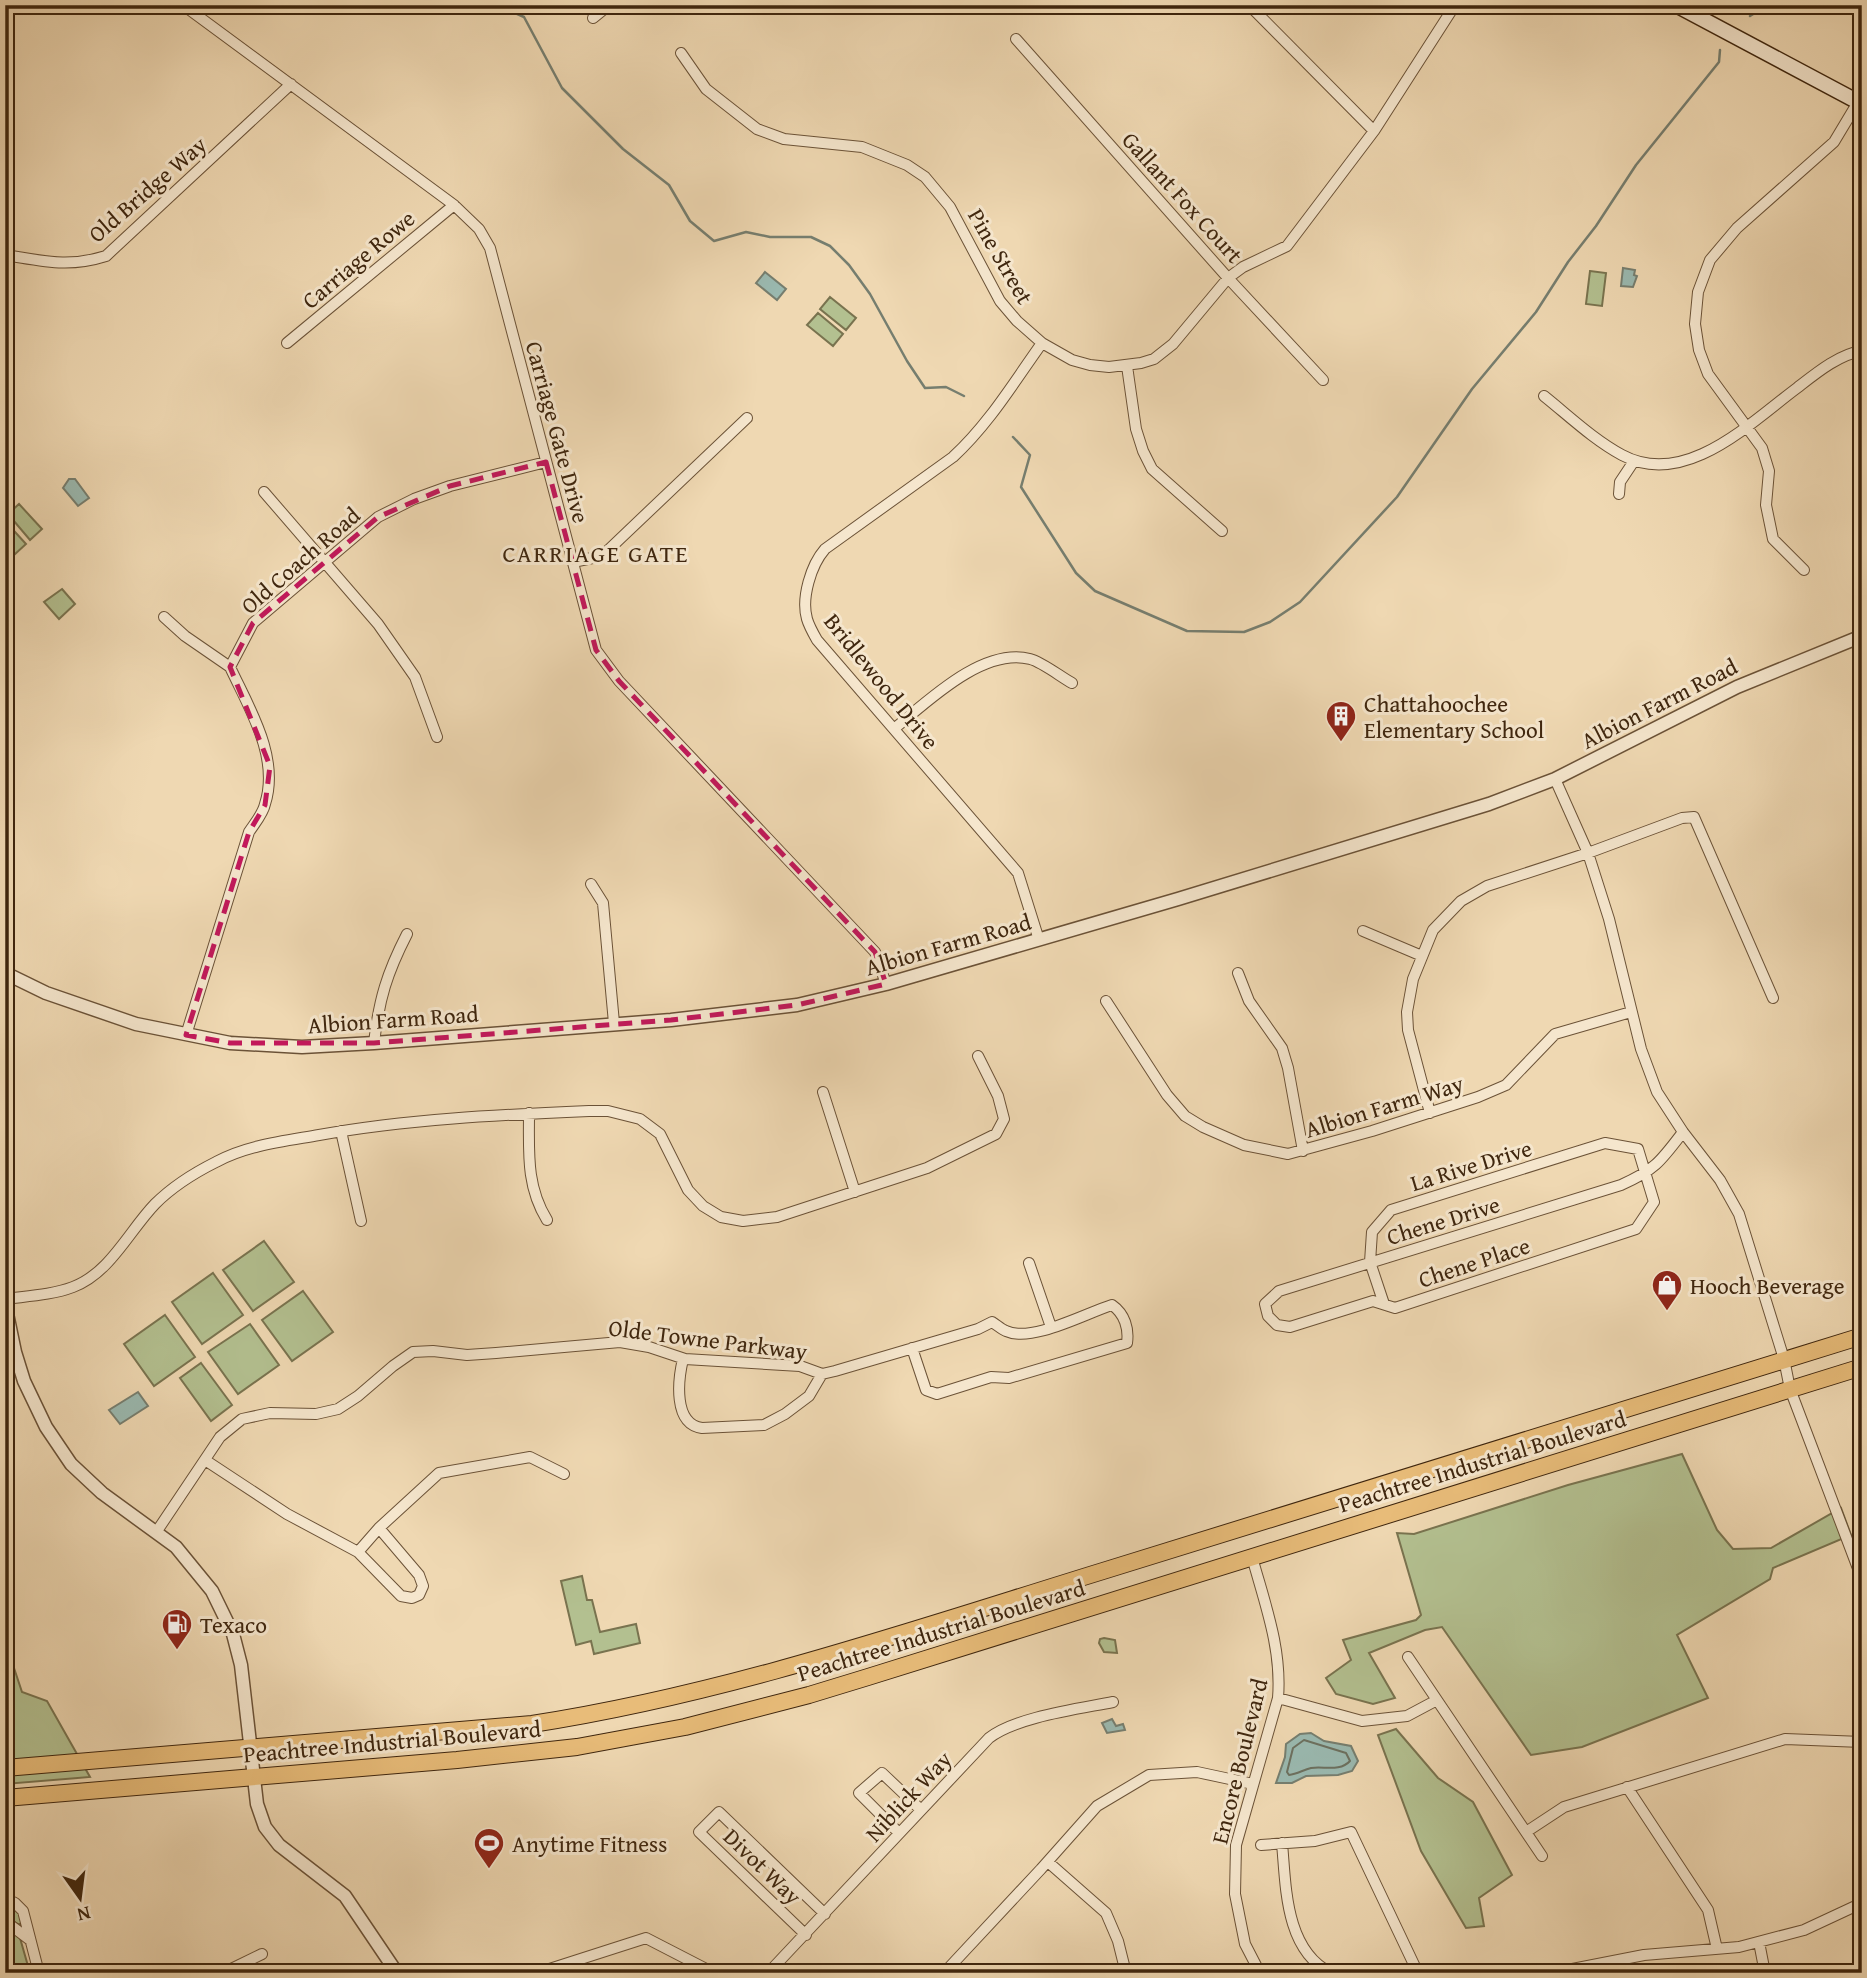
<svg xmlns="http://www.w3.org/2000/svg" width="1867" height="1978" viewBox="0 0 1867 1978" font-family="'Gentium Book Plus',serif">
<rect width="100%" height="100%" fill="#efd8b2"/>
<filter id="stains"><feTurbulence type="fractalNoise" baseFrequency=".00286" numOctaves="4"/><feColorMatrix values="0 0 0 0 .2 0 0 0 0 .09 0 0 0 0 .02 0 0 0 .5 -.17"/></filter>
<radialGradient id="worn" r=".72"><stop offset=".6" stop-color="#630" stop-opacity="0"/><stop offset="1" stop-color="#630" stop-opacity=".3"/></radialGradient>
<path fill="#b3c090" stroke="#79734f" stroke-width="2" d="M1590,271L1606,273L1602,306L1586,304Z
M830,297L856,318L846,330L820,309Z
M818,313L843,334L833,346L807,325Z
M19,504L42,529L30,540L8,514Z
M5,521L26,544L14,555L5,544Z
M62,589L75,604L59,619L44,602Z
M264,1241L294,1282L253,1311L223,1270Z
M213,1273L243,1315L202,1344L172,1302Z
M303,1291L333,1332L292,1361L262,1320Z
M165,1315L195,1357L154,1386L124,1344Z
M250,1324L279,1365L238,1394L208,1352Z
M201,1363L232,1405L211,1421L180,1378Z
M1682,1454L1717,1530L1733,1549L1771,1548L1841,1508L1851,1535L1773,1568L1770,1579L1677,1635L1708,1698L1582,1747L1531,1755L1442,1627L1425,1630L1369,1653L1395,1698L1373,1704L1336,1694L1326,1678L1351,1660L1343,1640L1416,1620L1421,1615L1397,1533L1414,1534L1568,1485Z
M582,1576L587,1600H592L600,1632L636,1624L640,1643L594,1654L591,1641L576,1645L561,1581Z
M1104,1638L1115,1640L1117,1653L1104,1652L1099,1643L1100,1639Z
M5,1641L22,1692L47,1701L90,1777L5,1784Z
M1396,1729L1438,1778L1473,1802L1512,1875L1479,1898L1484,1926L1466,1928L1421,1851L1378,1735Z
M5,1902L18,1908L22,1924H18L5,1916Z
M5,1925L20,1938L30,1973H5Z"/>
<path fill="#9ab9b0" stroke="#767e6f" stroke-width="2" d="M1623,268L1635,270L1634,275L1637,276L1633,287L1621,286Z
M765,272L786,289L777,300L756,283Z
M69,479H75L89,498L78,506L63,488Z
M138,1392L148,1406L120,1424L109,1410Z
M1112,1719L1116,1726L1123,1724L1125,1730L1107,1733L1102,1723Z
M1311,1733L1324,1741L1351,1746L1358,1761L1352,1771L1338,1775L1306,1776L1292,1783H1276L1285,1757L1286,1744L1300,1734Z"/>
<g fill="none" stroke-linecap="round" stroke-linejoin="round">
<path stroke="#6c705f" stroke-width="2" d="M1304,1740L1346,1753L1350,1761C1340,1772 1324,1766 1311,1768C1303,1770 1297,1774 1289,1775L1287,1772L1293,1748Z"/>
<path stroke="#767e6f" stroke-width="2.5" d="M497,5L524,17L562,88L623,149L669,185L690,221L714,241L746,232L770,237H811L830,246L849,265L870,294L907,361L925,388L946,387L964,396
M1830,5L1862,12
M1750,16L1768,5
M1013,437L1030,455L1021,487L1076,573L1095,591L1187,631L1244,632L1270,622L1300,602L1397,497L1472,389L1536,312L1568,262L1596,226L1636,165L1719,62L1720,50"/>
<g stroke="#6b5237" stroke-width="12">
<path id="minor" d="M183,5L454,205L479,229L490,248L596,650L619,681L875,952L886,984
M1249,5L1374,131
M593,18L609,5
M1016,39L1228,278L1323,380
M681,53L706,89L757,129L784,139L862,147L907,165L925,177L950,207L1000,301L1017,321L1042,343L1072,360L1090,365L1109,367L1141,363L1154,359L1173,344L1228,278L1243,267L1287,246L1374,131L1455,5
M5,255C44,261 68,268 106,256L291,84
M287,343L454,205
M1127,366L1136,429L1143,451L1152,469L1222,531
M1544,396C1569,416 1594,440 1622,455C1685,489 1750,423 1797,388C1815,374 1839,354 1862,351
M264,492L378,624L415,677L437,737
M1619,494L1620,482L1634,461
M573,562L602,556L747,418
M1804,570L1773,539L1766,505L1769,471L1762,448L1708,374L1699,350L1695,324L1698,292L1710,260L1737,228L1834,142L1858,102
M164,617L185,636L230,667
M230,667L253,623L378,517L414,499L450,486L546,462
M895,728C928,701 983,647 1030,659C1042,662 1061,677 1072,683
M1555,779L1588,853L1609,919L1641,1049L1657,1092L1683,1132L1720,1180L1739,1214L1784,1359L1790,1389L1862,1579
M591,884L603,903L614,1023
M1363,931L1422,956
M1039,940L1018,873L817,640C813,633 809,626 807,619C801,598 811,565 825,549L953,457C989,424 1014,382 1042,343
M1238,973L1249,1001L1282,1048L1288,1068L1303,1151
M1106,1001L1167,1095L1185,1116L1203,1127L1244,1145L1288,1154L1372,1131L1478,1097L1506,1085L1555,1034L1631,1012
M186,1035L249,832C254,824 263,814 265,804C280,757 249,708 230,667
M374,1043C379,999 387,973 407,934
M823,1092L855,1192
M529,1113C529,1152 526,1186 547,1220
M1430,1113L1408,1030L1407,1012L1413,979L1433,930L1461,901L1487,886L1588,853L1682,818L1694,817L1773,998
M341,1131L361,1221
M1029,1263L1051,1327
M5,1299C28,1296 52,1295 73,1287C110,1273 129,1231 155,1204C172,1187 194,1173 216,1162C247,1145 285,1141 319,1135C408,1119 498,1115 589,1111H608L640,1119L660,1134L688,1190L703,1206L721,1217L743,1221L777,1217L927,1168L996,1134L1004,1119L998,1096L978,1056
M1384,1304L1370,1262L1372,1232L1391,1210L1605,1143L1638,1149L1654,1202L1636,1229L1395,1308L1373,1301L1290,1327L1277,1325L1268,1316L1265,1304L1279,1291L1621,1185C1655,1170 1661,1161 1683,1132
M5,1356V1355
M683,1359C678,1380 673,1424 702,1428L764,1425L785,1414L809,1396L822,1374
M205,1460L287,1514L358,1552L379,1528L439,1473L530,1457L564,1474
M157,1531L220,1437L242,1419L270,1413L316,1414L338,1409L358,1396L393,1366L413,1352L433,1351L467,1355L496,1353L620,1342L649,1347L685,1359L800,1366L822,1374L835,1371L978,1329L992,1322C997,1325 1001,1329 1006,1331C1032,1343 1086,1313 1112,1305C1125,1314 1129,1329 1127,1343L1009,1378L991,1377L937,1394L926,1390L912,1348
M358,1552L401,1596L412,1598L419,1595L423,1586L419,1575L379,1528
M1252,1557C1265,1604 1282,1649 1278,1698L1236,1845L1235,1894L1245,1944L1260,1973
M1408,1657L1542,1856
M1278,1698L1362,1721L1407,1716L1437,1700
M1627,1787L1708,1910L1717,1949
M1526,1832L1564,1807L1785,1739L1862,1742
M899,1833L859,1793L882,1773L920,1809
M1282,1843C1286,1887 1285,1950 1331,1973
M1261,1845L1315,1841L1351,1832L1418,1973
M1048,1862L1106,1913L1118,1941L1126,1973
M5,1898L15,1903L23,1911L39,1973
M5,1921L30,1940
M806,1935L699,1832L719,1812L825,1914
M1759,1942L1765,1973
M223,1973L262,1954
M537,1973L646,1938L714,1973
M764,1973L770,1971L989,1738C1016,1717 1078,1709 1113,1702
M944,1973L1041,1869L1097,1806L1149,1775L1197,1772L1253,1784
M1552,1973L1644,1955L1739,1947L1804,1930L1862,1903"/>
</g>
<g stroke="#6b5237" stroke-width="15">
<path id="tertiary" d="M5,973L46,993L136,1024L230,1043L302,1047L374,1043L671,1020L797,1005L886,984L1178,899L1489,804L1555,779L1737,687L1862,636
M5,1304L15,1352L24,1381L46,1427L71,1464L102,1493L176,1547L212,1591L233,1634L241,1665L257,1804L265,1827L279,1845L345,1896L397,1973"/>
</g>
<g stroke="#3f260e" stroke-width="17">
<path id="secondary" d="M1676,5L1862,104"/>
</g>
<g stroke="#3f260e" stroke-width="18">
<path id="trunk" d="M5,1768L532,1724C727,1694 915,1629 1103,1571C1356,1493 1609,1415 1862,1336
M5,1798L457,1760L577,1747L685,1727L809,1695L868,1677L1862,1367"/>
</g>
<use href="#minor" stroke="#f5e6cd" stroke-width="10"/>
<use href="#tertiary" stroke="#f5e6cd" stroke-width="12"/>
<use href="#secondary" stroke="#f5e6cd" stroke-width="14"/>
<use href="#trunk" stroke="#e8bc79" stroke-width="16"/>
</g>
<path fill="none" stroke="#c2185b" stroke-width="5" stroke-dasharray="14 9" stroke-linejoin="round" d="M546,462L596,650L619,681L875,952L886,984L797,1005L671,1020L374,1043H230L186,1035L249,832L265,805L270,766L230,667L253,623L378,517L450,486Z"/>
<defs>
<g id="building-pin" transform="scale(1.575)"><path d="M0 17L-7.5 6A9.5 9.5 0 1 1 7.5 6Z" fill="#8f2418" stroke="#f5e6cd"/><path d="M-4-6H4V6H1V3H-1V6H-4ZM-2.5-4.3h1.7v1.8h-1.7ZM.8-4.3h1.7v1.8H.8ZM-2.5-1h1.7V.8h-1.7ZM.8-1h1.7V.8H.8Z" fill="#fff"/></g>
<g id="shop-pin" transform="scale(1.575)"><path d="M0 17L-7.5 6A9.5 9.5 0 1 1 7.5 6Z" fill="#8f2418" stroke="#f5e6cd"/><path d="M-5-2.5h2.3a2.7 3.5 0 0 1 5.4 0H5L5.5 6h-11ZM-1.5-2.5h3a1.5 2.3 0 0 0-3 0Z" fill="#fff"/></g>
<g id="fuel-pin" transform="scale(1.575)"><path d="M0 17L-7.5 6A9.5 9.5 0 1 1 7.5 6Z" fill="#8f2418" stroke="#f5e6cd"/><path d="M-5.5-6h7V0h2V4h1.3V-2.5L3-4.5l.8-.8L6-3V5H2.5V1h-1V6h-7ZM-4.2-4.7v3.2H.2V-4.7Z" fill="#fff"/></g>
<g id="stadium-pin" transform="scale(1.575)"><path d="M0 17L-7.5 6A9.5 9.5 0 1 1 7.5 6Z" fill="#8f2418" stroke="#f5e6cd"/><path d="M0-5a6.5 5 0 1 0 0 10a6.5 5 0 1 0 0-10ZM-3.5-1.8h7v3.6h-7Z" fill="#fff"/></g>
</defs>
<g fill-rule="evenodd">
<use href="#building-pin" x="1341" y="716"/>
<use href="#shop-pin" x="1667" y="1285"/>
<use href="#fuel-pin" x="177" y="1624"/>
<use href="#stadium-pin" x="489" y="1843"/>
</g>
<g text-anchor="middle" dominant-baseline="central" stroke-width="6" stroke-linejoin="round" paint-order="stroke">
<g font-size="23" fill="#3f260e" stroke="#f5e6cd">
<text transform="translate(147 189) rotate(-41)">Old Bridge Way</text>
<text transform="translate(1183 197) rotate(48)">Gallant Fox Court</text>
<text transform="translate(1001 256) rotate(60)">Pine Street</text>
<text transform="translate(358 259) rotate(-40)">Carriage Rowe</text>
<text transform="translate(558 432) rotate(75)">Carriage Gate Drive</text>
<text transform="translate(300 560) rotate(-41)">Old Coach Road</text>
<text transform="translate(882 681) rotate(51)">Bridlewood Drive</text>
<text transform="translate(1659 703) rotate(-27)">Albion Farm Road</text>
<text transform="translate(948 944) rotate(-16)">Albion Farm Road</text>
<text transform="translate(393 1019) rotate(-4)">Albion Farm Road</text>
<text transform="translate(1384 1106) rotate(-17)">Albion Farm Way</text>
<text transform="translate(1471 1165) rotate(-17)">La Rive Drive</text>
<text transform="translate(1443 1220) rotate(-17)">Chene Drive</text>
<text transform="translate(1474 1262) rotate(-18)">Chene Place</text>
<text transform="translate(708 1339) rotate(7)">Olde Towne Parkway</text>
<text transform="translate(1482 1461) rotate(-17)">Peachtree Industrial Boulevard</text>
<text transform="translate(941 1630) rotate(-17)">Peachtree Industrial Boulevard</text>
<text transform="translate(392 1741) rotate(-5)">Peachtree Industrial Boulevard</text>
<text transform="translate(1239 1761) rotate(-76)">Encore Boulevard</text>
<text transform="translate(908 1796) rotate(-47)">Niblick Way</text>
<text transform="translate(763 1866) rotate(44)">Divot Way</text>
</g>
<g font-size="23" fill="#3f260e" stroke="#f5e6cd" text-anchor="start">
<text x="1364" y="703">Chattahoochee<tspan x="1364" dy="26">Elementary School</tspan></text>
<text x="1690" y="1285">Hooch Beverage</text>
<text x="200" y="1624">Texaco</text>
<text x="512" y="1843">Anytime Fitness</text>
</g>
<g font-size="24" letter-spacing="2" fill="#3f260e" stroke="#f5e6cd">
<text x="596" y="553">CARRIAGE GATE</text>
</g>
</g>
<rect width="1867" height="1978" fill="none" stroke="#efd8b2" stroke-width="28"/>
<rect x="7" y="7" width="1853" height="1964" fill="none" stroke="#3f260e" stroke-width="3.5"/>
<rect x="14" y="14" width="1839" height="1950" fill="none" stroke="#3f260e" stroke-width="2"/>
<g transform="translate(80 1898) rotate(166)" stroke="#f5e6cd" stroke-width="5" paint-order="stroke">
<path d="M0-5L12 26L0 18L-12 26Z" fill="#3f260e"/>
<text y="-10" font-size="19" font-weight="bold" text-anchor="middle" fill="#3f260e">N</text>
</g>
<rect width="100%" height="100%" filter="url(#stains)"/>
<rect width="100%" height="100%" fill="url(#worn)"/>
</svg>
